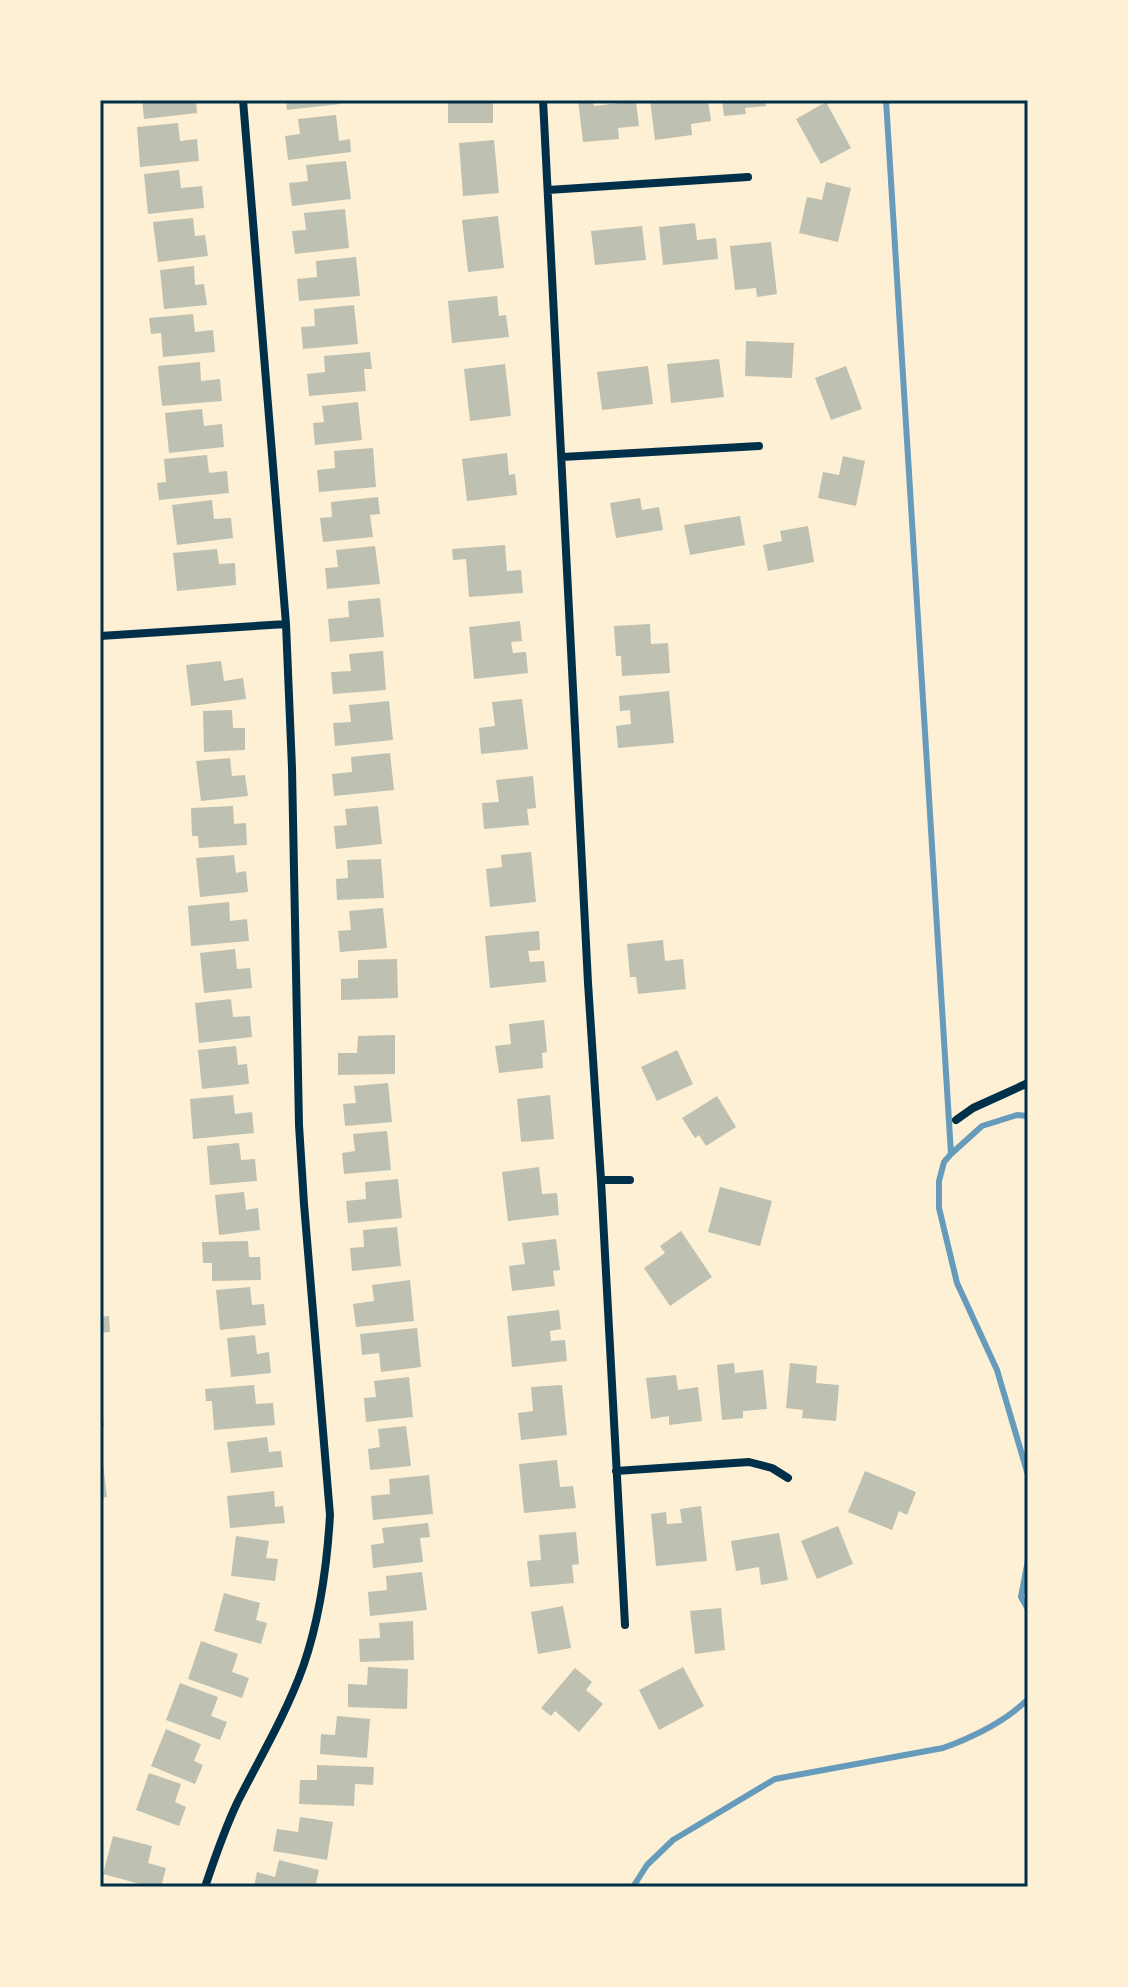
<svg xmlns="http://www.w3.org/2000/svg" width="1128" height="1987" viewBox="0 0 1128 1987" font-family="Lato,sans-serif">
<rect width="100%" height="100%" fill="#fdf0d5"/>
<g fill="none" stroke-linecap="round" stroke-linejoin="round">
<path stroke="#669bbc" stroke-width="6" d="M886,100L951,1154
M1028,1116L1017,1115L982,1126L951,1154L944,1162L939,1181V1208L957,1283L997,1370L1028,1475
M1028,1560L1021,1597L1028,1609
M633,1887L647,1865L673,1840L775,1779L943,1748C973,1737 1005,1722 1028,1699"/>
</g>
<path fill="#bec0b2" d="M142,100H196L197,113L144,119Z
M286,100H340V104L287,110Z
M448,100H493V123H448Z
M578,100H593L594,106L636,101L639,126L618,128L619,139L583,142Z
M650,100H665V102L708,100L711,121L691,124L692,135L655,140Z
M722,100H765L766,106L745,108L746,114L724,116Z
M826,102L851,148L821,164L796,119Z
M336,115L339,141L350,139L351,152L288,160L285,136L300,134L298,119Z
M178,123L180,141L197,139L199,161L140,167L137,127Z
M494,140L499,193L463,196L459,143Z
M346,161L351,199L292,206L289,183L308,181L306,165Z
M179,170L181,188L202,186L204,208L148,214L144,174Z
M826,182L851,188L838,242L799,233L807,197L822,200Z
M345,209L349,248L295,254L292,231L306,230L304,213Z
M498,216L504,268L468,272L462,220Z
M193,218L195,236L205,235L208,256L158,262L153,222Z
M695,223L697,240L716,238L718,259L663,265L659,227Z
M642,226L646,260L595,265L591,231Z
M771,242L777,294L757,297L756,288L735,290L730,246Z
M356,257L360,296L299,301L297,279L317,277L316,261Z
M194,266L195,285L204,284L207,305L164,309L160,270Z
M497,296L499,316L506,315L509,337L452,343L448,301Z
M354,305L358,344L303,349L301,327L315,326L314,309Z
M193,314L195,332L213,330L215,352L163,357L161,333L151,334L149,318Z
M746,341L794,343L792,378L745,376Z
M370,352L372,369H364L366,391L309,396L307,374L325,372L324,356Z
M719,359L724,397L671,403L667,364Z
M200,362L201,381L220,379L222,401L162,406L158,366Z
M505,364L511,416L470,421L464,369Z
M648,366L653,404L602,410L597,372Z
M846,366L862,409L831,420L815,378Z
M358,402L362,440L315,445L313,423L324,422L322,406Z
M202,409L204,426L222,424L224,447L169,453L165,413Z
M373,448L376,487L319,492L317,470L335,468L334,451Z
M507,453L509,475L515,474L517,495L467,501L462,459Z
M207,455L209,473L227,471L229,493L159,500L157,483L166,482L164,459Z
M843,456L865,461L856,506L818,498L823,472L839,475Z
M378,497L380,514L370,515L373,537L323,542L320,518L332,517L331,502Z
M640,498L642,510L659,507L663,530L616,538L610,503Z
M212,500L214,519L231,518L233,538L177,545L172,505Z
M740,516L745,545L690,555L684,525Z
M808,526L814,562L768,571L763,545L782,541L780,531Z
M505,545L507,571L521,570L523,593L469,597L466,559L453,560L452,549Z
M375,546L380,584L327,589L325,568L338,567L336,550Z
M217,549L219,564L235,563L236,585L177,591L173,553Z
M380,598L384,637L330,642L328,619L349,617L348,601Z
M520,621L522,641L511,642L513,653L526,652L528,673L474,679L469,627Z
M650,624L651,644L668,643L670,673L622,676L621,656H616L614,626Z
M383,651L386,690L333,694L331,672L351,671L349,654Z
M221,661L224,681L243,678L246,699L191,706L186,665Z
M669,691L674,743L618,748L616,726L631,724L630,710L620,711L619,696Z
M522,699L528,749L481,754L479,728L495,726L492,702Z
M389,701L393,740L335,746L333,723L351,722L349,705Z
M232,710L233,728H245V750L204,752L203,711Z
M390,753L394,790L334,796L332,774L352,772L351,757Z
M230,758L232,776L245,775L248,796L201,801L196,761Z
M533,776L536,808L527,809L529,825L484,829L482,803L499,802L496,780Z
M233,806L234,824L246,823L247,845L199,848L198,836H192L191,808Z
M378,806L382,844L336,849L334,826L347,825L345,809Z
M531,852L536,902L490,907L486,869L502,867L501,855Z
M234,855L236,873L246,871L248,892L200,897L196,858Z
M381,859L384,898L337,900L336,879L348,878L347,860Z
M229,902L230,921L247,919L249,941L191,946L188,906Z
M383,908L387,948L340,952L338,931L351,930L349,911Z
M539,931L540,950L528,951L530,962L544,961L546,982L490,988L485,936Z
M663,940L665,961L683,959L686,989L638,994L636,977H630L627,944Z
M235,949L237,969L250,968L252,988L204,993L200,953Z
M397,959L398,998L341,1000V979L358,978V960Z
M231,999L233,1017L250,1016L252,1037L199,1043L195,1003Z
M544,1020L547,1052L542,1053L543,1068L499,1073L495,1046L511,1044L509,1024Z
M395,1035V1074L338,1075V1053H357L358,1036Z
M236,1046L238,1065L247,1064L249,1084L202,1089L198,1050Z
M677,1050L693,1084L657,1101L641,1067Z
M388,1083L392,1122L345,1126L343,1104L356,1103L354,1086Z
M233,1095L235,1114L252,1112L254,1133L193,1139L190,1099Z
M550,1095L554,1139L521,1142L517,1099Z
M717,1096L736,1127L706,1146L699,1135L695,1138L682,1118Z
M387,1131L391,1170L344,1174L342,1153L355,1151L353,1134Z
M239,1143L241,1160L255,1159L257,1181L210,1185L207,1146Z
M539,1167L542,1194L557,1193L559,1215L508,1221L502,1172Z
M398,1179L402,1218L348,1223L346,1201L366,1199L365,1182Z
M720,1187L772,1201L760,1246L708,1232Z
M244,1192L246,1210L258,1208L260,1230L219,1235L215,1195Z
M397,1227L401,1266L352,1271L350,1248L364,1247L363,1230Z
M681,1231L712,1277L670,1306L644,1268L665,1253L660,1246Z
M556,1239L560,1270L553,1271L555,1286L512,1291L509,1266L525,1264L522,1243Z
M248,1241L249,1257H260L261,1280L212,1281V1263H203L202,1242Z
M410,1280L414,1321L356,1327L353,1304L374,1301L372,1285Z
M250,1287L252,1305L264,1304L266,1325L220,1330L216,1290Z
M559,1310L561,1329L550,1331L551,1341L565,1340L567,1361L512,1367L507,1316Z
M109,1316L110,1332L100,1333V1317Z
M417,1328L421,1367L381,1372L379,1353L362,1355L360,1334Z
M255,1335L257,1354L269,1352L271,1373L231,1377L227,1338Z
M734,1363L735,1373L763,1370L767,1409L743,1411V1418L722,1420L717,1365Z
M790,1363L817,1366L816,1383L839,1385L836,1421L802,1418L803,1410L786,1408Z
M676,1375L678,1390L698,1387L702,1421L669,1425V1416L651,1419L646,1378Z
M409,1377L413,1417L366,1422L364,1398L376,1397L374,1381Z
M254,1385L256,1404L273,1403L275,1425L214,1430L212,1401H206L205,1389Z
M562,1385L567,1435L521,1440L518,1413L533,1411L531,1387Z
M100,1405H102L104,1426L100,1427Z
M406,1426L411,1466L370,1470L368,1449L380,1447L378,1429Z
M267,1437L269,1452L281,1451L283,1467L231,1473L227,1442Z
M100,1455H102L107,1497L100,1498Z
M557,1460L560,1487L573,1486L576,1508L524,1513L519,1464Z
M865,1471L916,1492L907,1515L899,1511L892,1530L848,1512Z
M429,1475L433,1514L373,1520L371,1496L390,1494L389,1479Z
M274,1491L275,1507L283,1506L285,1523L230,1528L227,1496Z
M701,1506L707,1561L656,1566L651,1514L666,1512L667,1524L682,1523L680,1509Z
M428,1523L430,1537L420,1538L423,1562L373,1568L371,1545L384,1543L382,1528Z
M838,1526L853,1564L817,1579L801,1541Z
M576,1532L579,1564L572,1565L574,1583L530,1587L527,1561L541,1560L539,1535Z
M779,1533L788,1580L761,1585L759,1567L736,1571L731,1541Z
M236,1536L269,1541L266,1558L278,1559L275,1581L231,1576Z
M422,1572L427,1610L370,1616L368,1592L387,1590L386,1576Z
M224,1593L260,1603L256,1620L267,1623L261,1644L214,1631Z
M563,1606L571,1648L538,1654L531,1612Z
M721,1608L725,1650L695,1654L690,1611Z
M413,1621L414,1660L360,1662L359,1639L380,1638L379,1623Z
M201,1641L238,1654L232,1672L249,1678L242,1698L188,1679Z
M368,1667L408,1669L407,1709L348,1707V1684L367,1685Z
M683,1667L704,1706L659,1730L639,1690Z
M575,1668L592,1682L586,1690L603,1704L579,1732L555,1711L551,1716L541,1708Z
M180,1683L218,1697L211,1716L227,1722L220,1740L166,1720Z
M337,1716L370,1719L367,1758L320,1754L321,1734L335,1735Z
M166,1729L201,1744L194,1761L203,1765L195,1784L151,1766Z
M317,1765L374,1767L373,1785L355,1784L354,1806L299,1804L300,1780H317Z
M149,1773L181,1784L175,1802L186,1807L179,1826L136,1810Z
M300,1817L333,1822L327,1860L273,1851L277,1829L298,1832Z
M113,1836L152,1846L148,1863L166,1868L161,1887H151L103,1874Z
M279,1860L319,1870L315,1887H254L257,1872L275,1877Z"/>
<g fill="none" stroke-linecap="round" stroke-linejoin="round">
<path stroke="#003049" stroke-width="8" d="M543,100L588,983L601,1180L625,1625
M548,190L748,177
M562,457L759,446
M100,636L286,624
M956,1120L973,1108L1028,1083
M601,1180H630
M616,1471L749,1462L772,1468L788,1478
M205,1887C215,1857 225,1828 238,1801C261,1756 286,1714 303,1667C320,1618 327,1567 330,1515L304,1204L299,1125L292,768L286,624L243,100"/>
</g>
<rect width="1128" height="1987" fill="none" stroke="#fdf0d5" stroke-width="204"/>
<rect x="102" y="102" width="924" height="1783" fill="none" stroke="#003049" stroke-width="3"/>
</svg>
